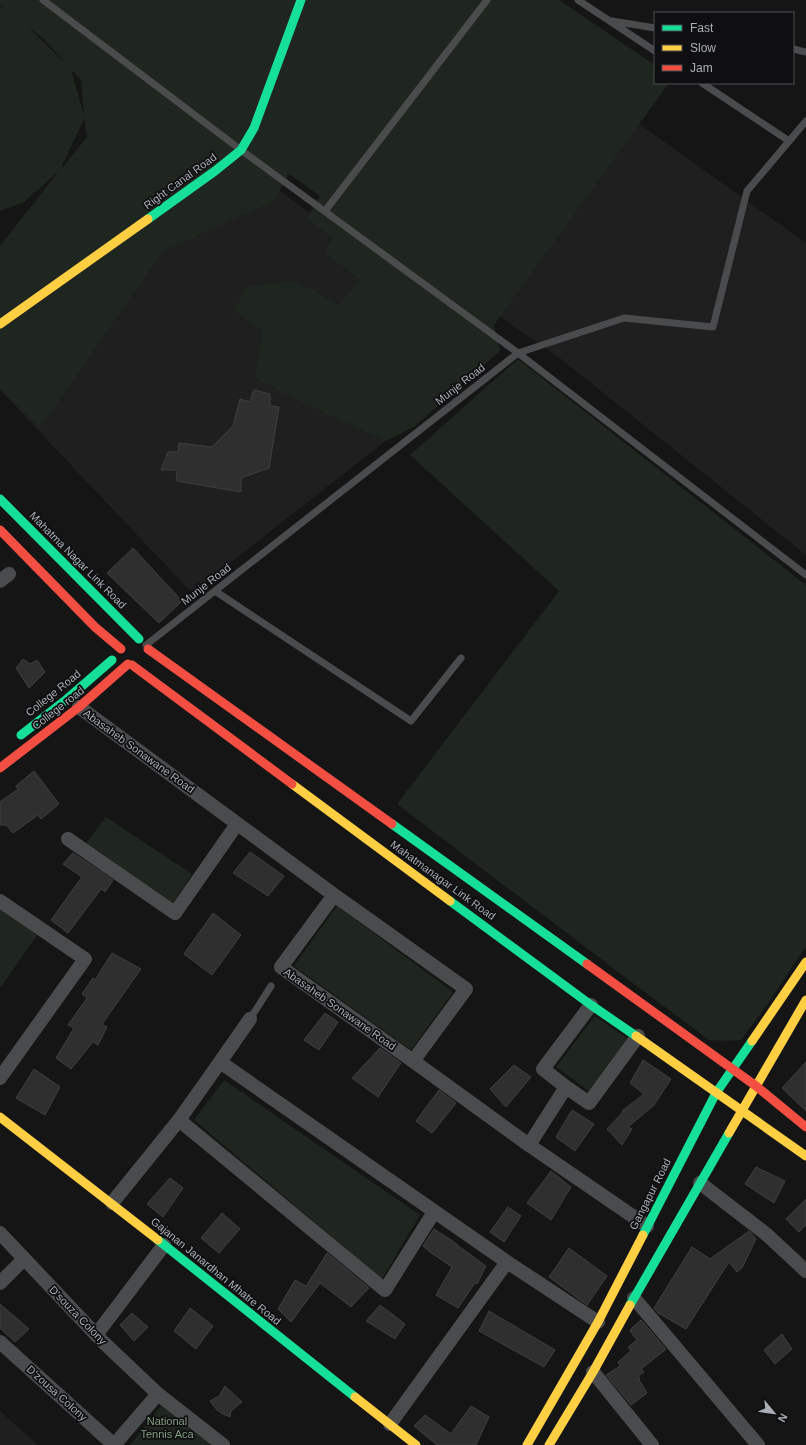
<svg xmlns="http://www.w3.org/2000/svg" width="806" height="1445" viewBox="0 0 806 1445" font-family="Helvetica,sans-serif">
<rect width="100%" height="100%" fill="#151515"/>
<path fill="#1f1f20" d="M614,106L806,243V555L561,359L489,309Z
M240,162L500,351L192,593L0,390V332Z
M0,1411L38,1445H0Z"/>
<path fill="#1f251f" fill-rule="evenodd" d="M0,0H559L655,65V83H669L494,325L500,351L414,427L386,441L295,399L255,377L263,331L234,311L247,287L291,281L314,291L339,305L360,280L325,253L332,238L307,218L320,196L289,174L274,201L163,251L40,428L0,389V246L59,171L24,202L0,211V7L4,9L0,6ZM27,26L44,39L66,64ZM71,70L81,80L84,115ZM84,119L87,137L63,167L62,166Z
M518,359L806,585V946L767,1005L741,1040L728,1041L709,1040L622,975L397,804L559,591L410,455Z
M106,817L192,874L173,903L86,843Z
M337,906L453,992L411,1050L294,966Z
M0,909L37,935L1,987L0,986Z
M595,1016L628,1039L590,1092L556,1067Z
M224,1080L420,1215L382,1279L194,1120Z
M163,1403L218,1445H130Z"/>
<path fill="#2f2f30" stroke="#3d3f41" d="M254,390L270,394V406L279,407L269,468L241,478V492L177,481L176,470H161L168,452H178L179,443L212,447L233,426L240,399L250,402Z
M133,548L182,601L159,623L107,573Z
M23,659L30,664L37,660L45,672L29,688L16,668Z
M34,771L59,804L41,819L38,815L13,833L6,825H0V802L18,789L16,786Z
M250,852L284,876L268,896L233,873Z
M73,853L113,880L105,892L101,889L68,933L51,920L82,877L63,864Z
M213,913L241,935L212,975L184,954Z
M112,953L141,969L102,1024L107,1027L98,1045L93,1042L71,1069L56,1058L74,1028L68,1025L87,998L82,994L93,978L95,980Z
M325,1013L338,1022L319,1050L304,1040Z
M380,1048L401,1063L378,1097L352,1078Z
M643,1060L671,1079L654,1105L628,1127L632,1129L622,1145L607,1129L623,1112L622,1111L644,1094L630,1083Z
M806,1062V1111L782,1088Z
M514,1065L531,1077L506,1107L490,1089Z
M34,1069L60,1087L45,1115L16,1098Z
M439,1090L456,1103L432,1133L416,1121Z
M572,1110L594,1124L575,1151L556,1137Z
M756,1167L785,1181L774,1203L745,1184Z
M551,1171L571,1187L551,1220L527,1203Z
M170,1178L183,1188L163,1217L147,1204Z
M806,1199V1225L799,1232L786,1219Z
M508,1207L521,1216L504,1242L490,1232Z
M222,1213L240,1229L219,1253L201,1238Z
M434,1229L457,1244V1245L486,1266L477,1284L475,1283L458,1308L436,1295L452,1267L430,1252L423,1246Z
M749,1231L756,1239L742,1268L737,1272L729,1262L686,1329L658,1313L654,1308L692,1247L710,1259Z
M569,1248L607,1276L587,1305L549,1277Z
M327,1253L369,1288L351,1307L320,1283L291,1322L278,1309L295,1280L306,1286Z
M0,1304L29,1329L15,1342L0,1328Z
M380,1305L405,1324L395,1339L366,1321Z
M190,1308L213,1326L196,1349L174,1331Z
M489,1311L555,1350L544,1367L479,1331Z
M132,1313L148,1327L134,1341L120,1325Z
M641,1320L666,1349L641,1369L644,1372L638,1376L640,1379L639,1380L647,1393L631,1405L606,1375L620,1366L618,1362L631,1351L628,1347L637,1340L630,1331L632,1328Z
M782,1334L792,1349L775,1364L764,1350Z
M225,1386L242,1402L231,1411L230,1417L223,1414L217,1410L210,1401L219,1396Z
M471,1406L489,1417L476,1445H437L414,1426L425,1415L451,1434Z"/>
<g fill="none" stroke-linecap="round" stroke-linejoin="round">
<path stroke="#494b4d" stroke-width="7" d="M43,0L241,150L518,353L806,575
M578,0L655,51
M612,21L655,28
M793,49L806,52
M702,83L789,141
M325,211L487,0
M215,591L411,721L461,658
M146,645L518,353L624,318L713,327L747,191L806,121
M250,1019L271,986"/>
<path stroke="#494b4d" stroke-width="14" d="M0,581L9,574
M79,707L334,895L466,989L413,1061L529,1145L647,1226
M68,839L175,913L237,824
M334,895L281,967L413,1061
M0,901L85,959L0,1078
M220,1062L250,1019
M566,1087L589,1103L638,1036
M179,1120L385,1290L434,1212
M529,1145L566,1087L543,1069L591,1005
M700,1183L766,1234L806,1271
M112,1203L179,1120L220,1062L507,1262L598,1322
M0,1233L102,1341L158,1394
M0,1283L24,1259
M634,1298L758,1445
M96,1335L164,1245
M0,1342L114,1445
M593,1372L652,1445
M390,1424L507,1262
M114,1445L158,1394L223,1445"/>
<path stroke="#16e098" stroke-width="9" d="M148,219L215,171L241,150L254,128L301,0
M0,499L139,639
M21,735L67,699L112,660
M392,824L587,964
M450,901L591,1005L636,1036
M643,1235L716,1093L752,1041
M158,1240L355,1397
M630,1305L729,1133"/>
<path stroke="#ffcf43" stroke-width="9" d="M0,324L148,219
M292,784L450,901
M636,1036L806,1156
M752,1041L806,962
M0,1117L158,1240
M729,1133L806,1000
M355,1397L416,1445
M527,1445L598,1322L643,1235
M549,1445L593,1372L630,1305"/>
<path stroke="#f24e42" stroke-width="9" d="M0,530L95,627L121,649
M148,649L392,824
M132,665L292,784
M0,768L79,707L128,664
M587,964L756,1086L806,1127"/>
</g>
<g text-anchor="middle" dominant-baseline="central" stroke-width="3.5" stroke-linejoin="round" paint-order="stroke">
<g font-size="11" fill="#a7aeb5" stroke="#0f0f11">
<text transform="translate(180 181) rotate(-36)">Right Canal Road</text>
<text transform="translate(460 384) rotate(-38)">Munje Road</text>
<text transform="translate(78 560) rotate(45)">Mahatma Nagar Link Road</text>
<text transform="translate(206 584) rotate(-38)">Munje Road</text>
<text transform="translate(53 693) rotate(-39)">College Road</text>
<text transform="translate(58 708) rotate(-38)">College road</text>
<text transform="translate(139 751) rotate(36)">Abasaheb Sonawane Road</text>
<text transform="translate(443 880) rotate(36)">Mahatmanagar Link Road</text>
<text transform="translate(340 1009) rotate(35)">Abasaheb Sonawane Road</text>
<text transform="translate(650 1194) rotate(-63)">Gangapur Road</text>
<text transform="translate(216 1271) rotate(39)">Gajanan Janardhan Mhatre Road</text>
<text transform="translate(78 1315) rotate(46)">D'souza Colony</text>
<text transform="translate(57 1393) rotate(42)">D'zousa Colony</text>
</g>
<g font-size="11" fill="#839e7f" stroke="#0f0f11">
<text x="167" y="1421">National<tspan x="167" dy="13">Tennis Aca</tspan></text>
</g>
</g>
<rect x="654" y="12" width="140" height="72" fill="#0f0f11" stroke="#4c4f53"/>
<rect x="662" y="25" width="20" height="6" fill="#16e098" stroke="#4c4f53"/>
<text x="690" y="32" font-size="12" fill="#a7aeb5">Fast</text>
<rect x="662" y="45" width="20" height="6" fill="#ffcf43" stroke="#4c4f53"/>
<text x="690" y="52" font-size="12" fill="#a7aeb5">Slow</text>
<rect x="662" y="65" width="20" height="6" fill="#f24e42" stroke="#4c4f53"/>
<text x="690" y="72" font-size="12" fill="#a7aeb5">Jam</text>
<g transform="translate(774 1413) rotate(119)" stroke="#0f0f11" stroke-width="3" paint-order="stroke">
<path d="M0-3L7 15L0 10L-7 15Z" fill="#a7aeb5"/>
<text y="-6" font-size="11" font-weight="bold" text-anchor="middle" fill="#a7aeb5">N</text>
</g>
</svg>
